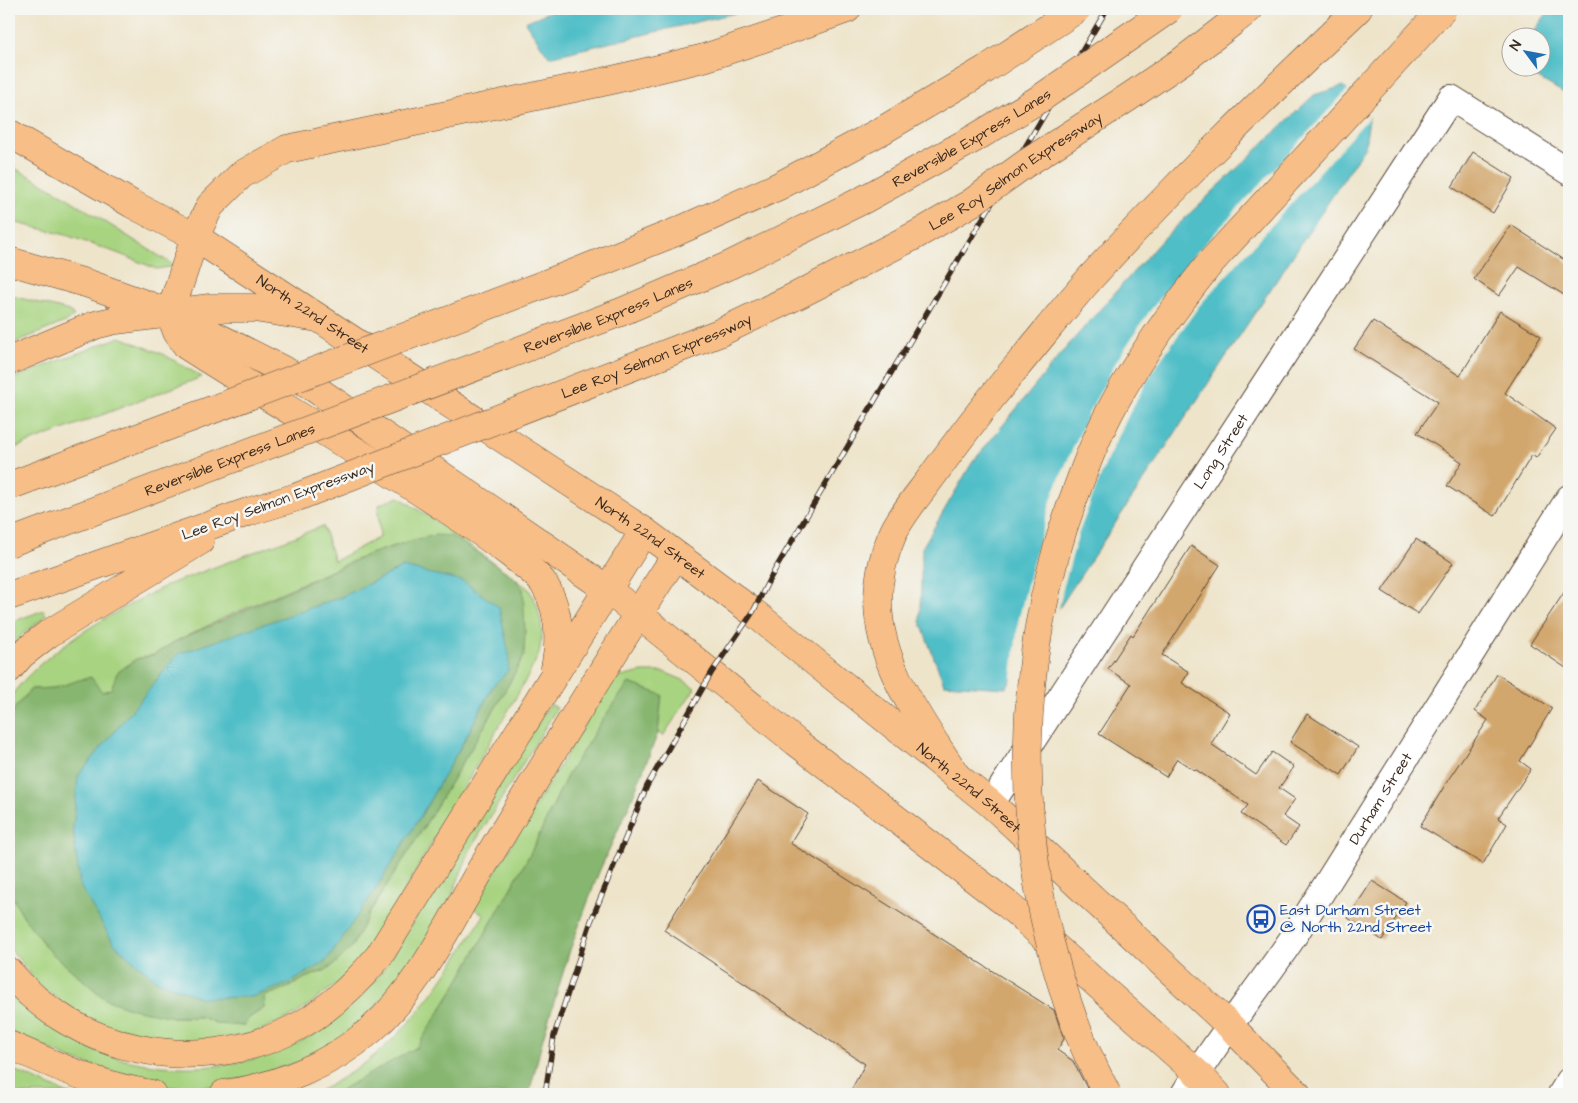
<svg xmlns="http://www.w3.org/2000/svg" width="1578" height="1103" viewBox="0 0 1578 1103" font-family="'Architects Daughter',sans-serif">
<rect width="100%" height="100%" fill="#f6f6f2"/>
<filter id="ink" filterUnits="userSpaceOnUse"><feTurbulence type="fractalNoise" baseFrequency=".02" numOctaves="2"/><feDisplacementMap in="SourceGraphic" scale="10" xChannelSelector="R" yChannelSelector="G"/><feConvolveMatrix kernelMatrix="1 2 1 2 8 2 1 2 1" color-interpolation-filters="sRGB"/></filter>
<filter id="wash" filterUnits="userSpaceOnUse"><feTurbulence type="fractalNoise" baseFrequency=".0096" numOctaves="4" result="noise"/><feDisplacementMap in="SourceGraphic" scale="20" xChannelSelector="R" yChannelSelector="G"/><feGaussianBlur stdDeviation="1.12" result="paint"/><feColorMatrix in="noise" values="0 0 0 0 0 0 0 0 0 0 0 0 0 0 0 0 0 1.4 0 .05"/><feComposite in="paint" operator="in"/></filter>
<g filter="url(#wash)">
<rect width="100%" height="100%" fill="#eee4ca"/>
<path fill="#a8d481" stroke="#727f50" d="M9,165L53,189L175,266L157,269L117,253L66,235L9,221Z
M9,295L69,311L73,314V317L70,320L9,345Z
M120,337L163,354L202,377L9,450V380Z
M399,497L453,533L529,589L537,605L541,623L542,635L539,654L527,678L381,931L370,947L342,980L295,1015L251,1034L202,1042L147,1039L85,1018L35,983L30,973L9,947V891L24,917L48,950L173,1017H201L218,1024L243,1026L249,1018L264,1008L265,996L289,987L305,978L324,971L351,948L371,910L416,840L496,707L524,656L413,540L367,555L230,615L174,642L154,655L136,659L117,673L111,689L102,692L65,685L55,688L31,689L9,715V699C43,649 117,610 170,584L323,526L334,561L380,537L378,510L380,504Z
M44,610L46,616L24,633L9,648V623Z
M642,672H664L683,680L695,688L663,736L658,733L661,695L629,683L603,719L567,776L530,854L455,987L417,1048L334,1094H312C323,1090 332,1084 342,1078C408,1040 445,977 484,915L473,908L608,686L617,678Z
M550,704L557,708L470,850L447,908L399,983L347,1034L300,1062L214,1086L187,1087H162L68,1058L9,1031V993C24,1011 46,1025 66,1036C79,1043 94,1051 108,1055C177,1077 263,1070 323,1028C345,1012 364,994 381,973Z
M9,1068L66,1093L71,1094H9Z"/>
<path fill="#86b66f" stroke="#607046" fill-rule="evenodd" d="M436,535L451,536L513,576L523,589L525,633L524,656L496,707L416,840L371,910L351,948L334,965L324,971L305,978L289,987L265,996L264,1008L249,1018L243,1026L218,1024L201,1017H173L132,1009L105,999L48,950L24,917L9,891V715L31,689L55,688L79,680L91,677L102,692L111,689L117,673L136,659L154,655L174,642L367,555L413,540ZM404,567L508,671L493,686L465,739L420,817L260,626L341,597Z
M629,683L662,695L658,733L631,801L599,872L570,950L543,1038L529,1094H334L417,1047L455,987L530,854L567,776L603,719Z"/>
<path fill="#50bec7" stroke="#467472" d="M556,9H752L549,57L525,22Z
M1550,9H1569V96L1521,68H1540V38L1530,37Z
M1343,86L1370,111L1365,147L1006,688L944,684L920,621L922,548L972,463L1065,349L1160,242L1314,95Z
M403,567L463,581L499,607L509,654L508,671L493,686L465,739L420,817L373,893L326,961L290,983L252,997L202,998L157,981L114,944L80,886L73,829L78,776L178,654L341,597Z"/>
<path fill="#eee4ca" d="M1349,88L1372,110V114L1199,306L1154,369L1130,412L1107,460L1079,532L1063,589L1058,613L1011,685L1018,622L1030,572L1054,491L1088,414L1117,360L1149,312L1189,261Z"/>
<g id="blocks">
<path fill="#d2a76e" d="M1473,152L1514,178L1493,213L1452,187Z
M1511,225L1569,263V298L1519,267L1499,296L1474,279Z
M1500,311L1541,336L1505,393L1556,429L1536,458L1532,455L1495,516L1447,486L1462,462L1417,433L1438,402L1354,349L1373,321L1460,376Z
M1416,539L1453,563L1418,614L1382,591Z
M1191,546L1220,565L1162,655L1189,672L1182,683L1230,713L1211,744L1256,775L1272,752L1294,767L1279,788L1295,799L1283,816L1299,827L1286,845L1241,814L1248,805L1195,769L1194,770L1177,759L1166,777L1099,734L1131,684L1108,669L1131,634L1133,636Z
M1569,585V670L1530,644Z
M1497,674L1552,708L1520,761L1531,769L1498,818L1507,824L1483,864L1420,826L1450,777L1488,720L1475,711Z
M1307,714L1358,747L1341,775L1290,742Z
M758,781L808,814L790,843L1054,1010L1064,1039L1057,1050L1073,1061L1090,1094H849L865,1064L664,930Z
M1372,881L1406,902L1382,940L1348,918Z"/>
</g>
</g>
<g filter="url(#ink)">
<use href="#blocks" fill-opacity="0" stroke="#564638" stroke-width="1"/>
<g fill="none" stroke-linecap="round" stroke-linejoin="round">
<g stroke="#564638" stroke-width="28">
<g id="street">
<path id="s1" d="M991,804L1451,98L1569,172"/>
<path id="s2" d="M1184,1094C1216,1040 1257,991 1292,939L1569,498"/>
<path d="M1561,1094L1569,1081"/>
</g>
</g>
<g stroke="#564638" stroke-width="29">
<g id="primary">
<path id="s3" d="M9,133L132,204L195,237L644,531L753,612L991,804L1230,1026L1297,1094"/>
<path d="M9,261L89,284L170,313L301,379L607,589L796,742L1007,904L1197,1073L1217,1094"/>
<path d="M170,313L195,237"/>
</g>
</g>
<g stroke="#564638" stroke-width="29">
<path id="highway" d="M1234,21L1249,9
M195,237L210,206L241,175L287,149L612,80L704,58L791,29L847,9
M170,313L177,332L187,346C273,401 360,452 445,508C468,523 491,539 513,556C523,564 537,573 544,584C560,610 561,639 555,668
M9,361L95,325L116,320L210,308H254L318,318
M9,486L177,423
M9,596L248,512L297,497
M9,669L21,655L48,634L200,541
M957,777C923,723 879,668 878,602C878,578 884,553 894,531C904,511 920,493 933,475C958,440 985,405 1013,371C1040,339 1066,305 1094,274C1178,182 1268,95 1358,9
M9,972C77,1053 194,1076 289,1031C325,1014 354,986 379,956L644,531
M9,1045C57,1066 99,1086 152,1094
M224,1094C277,1087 330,1065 371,1030C422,985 452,917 487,859C549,757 611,655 676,555"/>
</g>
<use href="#street" stroke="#fff" stroke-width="26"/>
<use href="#primary" stroke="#f7be87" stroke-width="28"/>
<use href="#highway" stroke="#f7be87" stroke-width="28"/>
<g stroke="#3b2a1e" stroke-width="5.5">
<path id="rail" d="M545,1094L554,1036L591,921L647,786L712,672L753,612L769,580L878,395L1107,9"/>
</g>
<use href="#rail" stroke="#f6f6f2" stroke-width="4" stroke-dasharray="11" stroke-linecap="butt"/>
<g stroke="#564638" stroke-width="29" stroke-linecap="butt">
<g id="highway-bridge">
<path d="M177,423L574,273L676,232L779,186L883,130L986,69L1077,9"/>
<path id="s4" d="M297,497L719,333L798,295L916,235L971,203L1025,164L1129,97L1182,61L1234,21"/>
<path id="s5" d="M9,543L621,312L730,265L863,200L975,138L1041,98L1169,9"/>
<path d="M1107,1094C1092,1065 1078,1035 1068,1004C1012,838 1014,656 1076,492C1087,461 1099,431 1115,402C1142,352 1176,306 1211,262L1443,9"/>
</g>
</g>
<use href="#highway-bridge" stroke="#f7be87" stroke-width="28"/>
</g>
</g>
<defs>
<g id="bus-ring" transform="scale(1.4375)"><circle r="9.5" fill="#f6f6f2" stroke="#1a4fb4" stroke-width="1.5"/><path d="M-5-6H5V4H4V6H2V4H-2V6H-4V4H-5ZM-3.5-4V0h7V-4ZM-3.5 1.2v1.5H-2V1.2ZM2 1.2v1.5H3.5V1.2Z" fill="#1a4fb4"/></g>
</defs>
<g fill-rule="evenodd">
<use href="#bus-ring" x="1261" y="919"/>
</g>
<g text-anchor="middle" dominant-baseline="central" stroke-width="5" stroke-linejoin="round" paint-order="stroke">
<g font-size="15" fill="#3b2a1e" stroke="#f6f6f2">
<text stroke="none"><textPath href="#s5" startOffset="1046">Reversible Express Lanes</textPath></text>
<text stroke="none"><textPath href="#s4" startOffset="791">Lee Roy Selmon Expressway</textPath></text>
<text stroke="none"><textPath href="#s3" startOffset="354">North 22nd Street</textPath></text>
<text stroke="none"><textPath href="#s5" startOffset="641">Reversible Express Lanes</textPath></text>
<text stroke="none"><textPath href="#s4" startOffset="386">Lee Roy Selmon Expressway</textPath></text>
<text stroke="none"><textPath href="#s1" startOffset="421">Long Street</textPath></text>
<text stroke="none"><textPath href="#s5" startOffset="236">Reversible Express Lanes</textPath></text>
<text transform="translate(278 501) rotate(-20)">Lee Roy Selmon Expressway</text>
<text stroke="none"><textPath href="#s3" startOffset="759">North 22nd Street</textPath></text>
<text stroke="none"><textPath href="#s3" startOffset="1164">North 22nd Street</textPath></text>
<text stroke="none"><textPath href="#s2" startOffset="355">Durham Street</textPath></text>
</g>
<g font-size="15" fill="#164399" stroke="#f6f6f2" text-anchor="start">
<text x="1280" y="910">East Durham Street<tspan x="1280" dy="17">@ North 22nd Street</tspan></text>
</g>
</g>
<rect width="1578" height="1103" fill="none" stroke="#f6f6f2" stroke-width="30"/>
<g transform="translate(1526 52) rotate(302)"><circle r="24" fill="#f6f6f2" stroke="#aba49d"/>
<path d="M0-4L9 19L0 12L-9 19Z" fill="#1f6fb2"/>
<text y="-8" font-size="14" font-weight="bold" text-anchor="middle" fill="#3b2a1e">N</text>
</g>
</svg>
